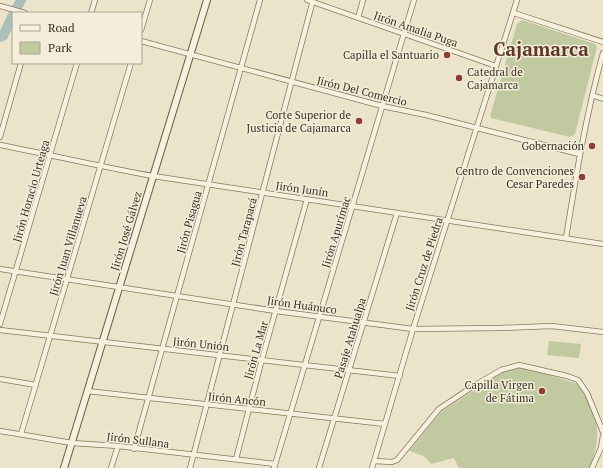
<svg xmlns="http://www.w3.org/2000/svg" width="603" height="468" viewBox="0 0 603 468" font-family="'PT Serif',serif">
<rect width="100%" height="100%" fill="#ebe4cb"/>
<path fill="#c1c9a0" d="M522,20L595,44L597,47L575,134L570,137L491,118L490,116L517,24Z
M549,341L581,344L579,358L547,355Z
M519,367L533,370L578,384C598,417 603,431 590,468H459L454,458L431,464L424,456L409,451L441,412L502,372Z"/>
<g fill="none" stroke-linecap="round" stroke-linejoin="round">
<path stroke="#abc0bb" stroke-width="10" d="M14,13L21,0
M0,37L3,36L13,15"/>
<g stroke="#877761" stroke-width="6">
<path id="street" d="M307,0L496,66
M0,6L25,13
M91,13L95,0
M514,13L603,42
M358,18L363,0
M141,30L150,0
M141,41L382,106L426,115L579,154
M592,95L603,99
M0,137L21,63
M0,145C51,155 102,167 153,176L603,244
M566,238C576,176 586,114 603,53
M0,269L276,311L413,329L500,328L552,326L603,332
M0,324L77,63
M0,330L400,376
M0,379L36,385
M87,391L385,424
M0,431L72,443L118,446L275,464
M21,434L131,63
M134,449L260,0
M236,459L262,359L307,199
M375,461L392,462L397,460L439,409L472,387L501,370L519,365L567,376L578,380L587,393L603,432
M111,468L118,446
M190,468L313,0
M274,468L414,0
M319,468L397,213
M372,468L413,329L517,0
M592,468L601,448L603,436"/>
</g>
<g stroke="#695944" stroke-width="8">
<path id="secondary" d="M64,468L207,0"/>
</g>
<use href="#street" stroke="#f6f1de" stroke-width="4.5"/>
<use href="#secondary" stroke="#f6f1de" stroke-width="6"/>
</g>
<g fill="#903b36" stroke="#f3eeda" stroke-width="1.5">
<circle cx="447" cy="55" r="4"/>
<circle cx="459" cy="78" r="4"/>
<circle cx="359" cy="121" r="4"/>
<circle cx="592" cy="146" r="4"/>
<circle cx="582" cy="177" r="4"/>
<circle cx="542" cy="391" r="4"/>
</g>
<g text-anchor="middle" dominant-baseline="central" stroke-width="3" stroke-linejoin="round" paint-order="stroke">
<g font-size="11" fill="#392f23" stroke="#f3eeda">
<text transform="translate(416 29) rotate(19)">Jirón Amalia Puga</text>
<text transform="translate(362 91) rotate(14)">Jirón Del Comercio</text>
<text transform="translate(302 189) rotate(8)">Jirón Junín</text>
<text transform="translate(31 191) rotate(-74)">Jirón Horacio Urteaga</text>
<text transform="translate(189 222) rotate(-74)">Jirón Pisagua</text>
<text transform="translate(126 231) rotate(-73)">Jirón José Gálvez</text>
<text transform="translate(244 232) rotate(-75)">Jirón Tarapacá</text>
<text transform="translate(336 232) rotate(-73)">Jirón Apurímac</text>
<text transform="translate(68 246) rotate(-73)">Jirón Juan Villanueva</text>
<text transform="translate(424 264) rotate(-72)">Jirón Cruz de Piedra</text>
<text transform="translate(302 305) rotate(8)">Jirón Huánuco</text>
<text transform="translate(350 338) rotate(-73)">Pasaje Atahualpa</text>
<text transform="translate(201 344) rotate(6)">Jirón Unión</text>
<text transform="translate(256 350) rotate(-74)">Jirón La Mar</text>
<text transform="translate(237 399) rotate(6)">Jirón Ancón</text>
<text transform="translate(138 440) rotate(7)">Jirón Sullana</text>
</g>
<g font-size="11" fill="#392f23" stroke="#f3eeda" text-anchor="end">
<text x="439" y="55">Capilla el Santuario</text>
<text x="467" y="72" text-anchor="start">Catedral de<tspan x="467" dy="13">Cajamarca</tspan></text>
<text x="351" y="115">Corte Superior de<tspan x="351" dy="13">Justicia de Cajamarca</tspan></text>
<text x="584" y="146">Gobernación</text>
<text x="574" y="171">Centro de Convenciones<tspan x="574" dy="13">Cesar Paredes</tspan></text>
<text x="534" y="385">Capilla Virgen<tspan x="534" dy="13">de Fátima</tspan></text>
</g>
<g font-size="19" font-weight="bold" fill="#613626" stroke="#f3eeda">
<text x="541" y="48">Cajamarca</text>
</g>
</g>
<rect x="12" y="12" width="130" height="52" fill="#f3eeda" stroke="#a9a291"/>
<rect x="20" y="25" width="20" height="6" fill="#f6f1de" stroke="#a9a291"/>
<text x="48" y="32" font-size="12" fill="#392f23">Road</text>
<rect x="20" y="42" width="20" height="12" fill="#c1c9a0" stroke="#a9a291"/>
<text x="48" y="52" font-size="12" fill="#392f23">Park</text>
</svg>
